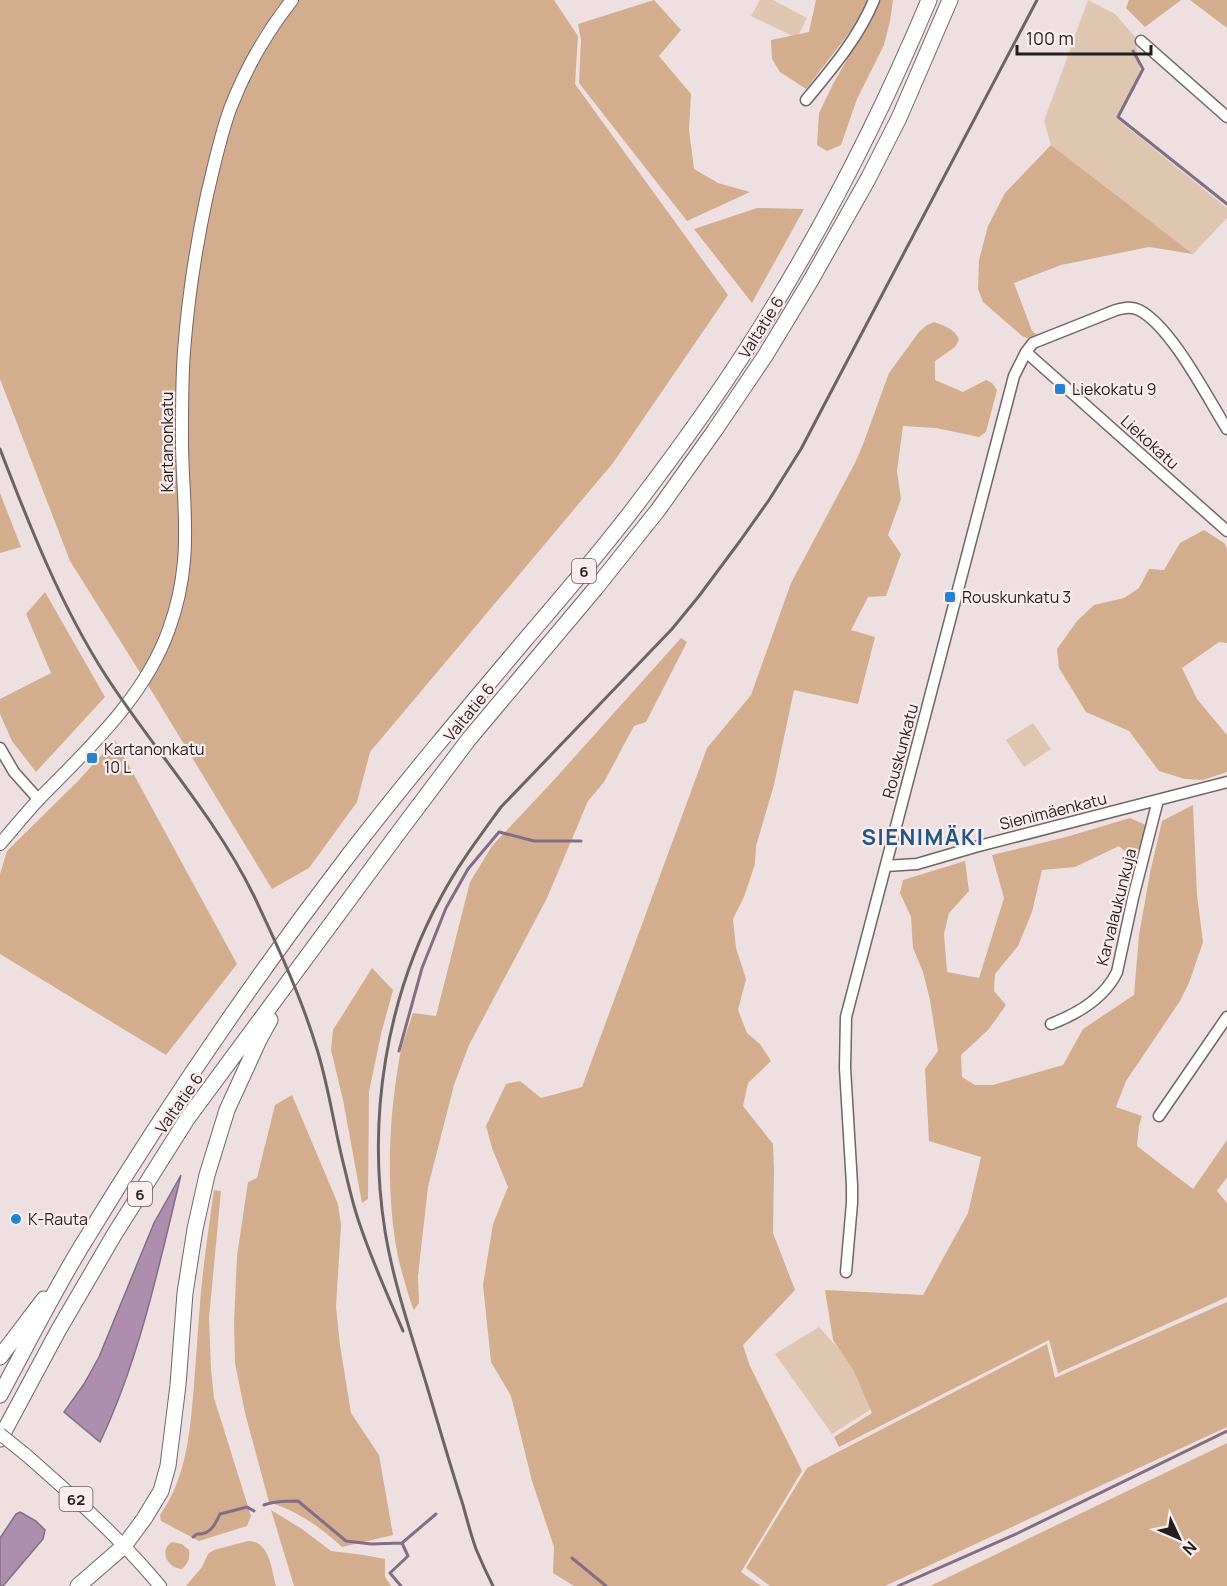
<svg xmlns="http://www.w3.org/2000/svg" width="1227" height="1586" viewBox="0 0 1227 1586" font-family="Manrope,sans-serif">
<rect width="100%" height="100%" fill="#eee0e0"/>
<path fill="#dec6b1" d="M760,0H773L807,18L797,38L751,16Z
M1088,0L1115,14L1135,37L1140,71L1117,119L1227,208V218L1193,254L1051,145L1044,121Z
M1033,723L1051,749L1024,767L1006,740Z
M819,1327L848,1359L876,1406L832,1434L775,1354Z"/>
<path fill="#d2ae8e" d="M0,0H554L578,36L575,84L728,295L613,463L370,752L357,802L309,868L272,889L151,690L70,561L0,379Z
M654,0L681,30L659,56L691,94L689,130L694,169L718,183L750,192L687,221L579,83L581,40L578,24Z
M816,0H869V7L806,89L780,72L772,59L771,40L809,32Z
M881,0H893L890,21L884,45L857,99L841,145L827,151L817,145L819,113L834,82L874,14Z
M1129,0H1181L1145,27L1126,8Z
M1190,0H1227V28Z
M1051,145L1193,254L1149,247L1061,265L1014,283L1032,331L1040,336L1027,338L1022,336L983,302L978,289L979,260L988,226L1005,193Z
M757,208L804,209L752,303L694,229Z
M934,322C945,326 955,329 959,340L955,347L935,361V380L963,392L986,380L992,383L997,390L986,432L979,437L936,428L903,426L897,471L901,499L888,535L901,554L886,596L868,597L851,630L875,637L858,704L794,690L774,785L756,846L755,864L744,897L733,919L736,948L746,979L738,1010L747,1033L760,1044L771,1061L748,1083L743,1106L773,1144L774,1170L773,1233L795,1290L743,1345L749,1364L802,1471L741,1572L761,1586H574L553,1573L554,1547L532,1481L511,1396L491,1362L483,1285L493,1224L508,1187L492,1148L486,1126L506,1084L520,1081L541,1098L582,1087L707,748L751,695L791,583L855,463L862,447L889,373L919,332L927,325Z
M0,493L21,547L0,553Z
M1204,530L1224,543L1227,548V643L1219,642L1182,668L1197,699L1227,735V772L1203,780L1185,779L1159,771L1129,731L1086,712L1059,668L1057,649L1077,621L1094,605L1124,598L1139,588L1149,569L1164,570L1180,543Z
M45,592L105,697L36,772L12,741L0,714V699L51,673L26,614Z
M681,638L687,642L646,722L634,726L604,782L588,801L547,898L469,1045L454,1085L428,1187L418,1276L419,1303L414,1310L412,1306C407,1290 402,1274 398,1257C386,1195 388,1123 399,1061C401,1045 408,1029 413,1013L436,1016L470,882L492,846L553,781Z
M115,740L237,964L166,1055L0,954V874L7,851L78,781Z
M1193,805L1197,895L1203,942L1189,983L1180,1001L1126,1081L1116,1107L1142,1116L1139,1126L1137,1146L1193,1189L1227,1140V1177L1217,1191L1227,1203V1297L1058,1373L1049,1340L839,1447L834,1437L872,1413L854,1371L833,1340L825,1290L923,1295L968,1213L981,1157L929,1141L925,1069L938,1051L930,1000L923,972L913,948L911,917L900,893L903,880L965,861L969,891L949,913L944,934L947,972L979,978L1004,898L992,855L1066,837L1130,818L1146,825L1134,866L1130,856L1119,846L1075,867L1042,870L1032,912L1018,946L995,974L994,991L1006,1005L989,1029L961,1055L962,1077L975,1085H993L1063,1065L1083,1029L1134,995L1139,935L1150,873L1162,821Z
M372,968L393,990L381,1034L369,1092L368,1199L362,1203L343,1100L331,1050L333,1030Z
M292,1095L338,1204L341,1225L336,1307L340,1345L351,1413L379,1455L393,1535L342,1547C319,1526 299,1512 269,1502L245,1413L235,1363L234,1324L237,1256L248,1182L257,1178L275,1105Z
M214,1190L221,1191L209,1318L211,1369L214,1398L251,1516L247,1526L199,1541L161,1521L160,1515C187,1477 190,1431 194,1385C196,1357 198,1330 200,1303C203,1265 209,1227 214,1190Z
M1227,1302V1427L885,1586H770L746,1568L807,1468L1047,1344L1055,1378Z
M1227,1443V1586H930Z
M271,1510L302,1529L331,1551L364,1555L385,1559V1577L391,1586H294Z
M248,1541C270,1541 271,1569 276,1586H186L202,1567L208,1554L214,1550Z
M172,1542L182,1544L189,1550C190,1559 188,1563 182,1569C168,1569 158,1550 172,1542Z"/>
<path fill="#ad8eaf" stroke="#846d84" stroke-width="1.5" d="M181,1175C159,1265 140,1358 100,1442L64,1412L84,1384L99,1357L154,1223Z
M20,1512L36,1521L45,1530L43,1539L3,1586H0V1538L16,1514Z"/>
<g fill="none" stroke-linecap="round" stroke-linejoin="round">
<path stroke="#846d84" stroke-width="3" d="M1133,51L1143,69L1118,117L1227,204
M399,1051L422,968L446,908L468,869L499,832L534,841H581
M264,1505C274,1501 287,1501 298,1501L346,1541L371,1544L402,1543L436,1514
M193,1537L197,1534C210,1535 215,1525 220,1514L247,1507L254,1511
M572,1558L606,1586
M401,1586L390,1573L408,1556L402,1543
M898,1586L1018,1533L1227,1431"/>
<g stroke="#716565" stroke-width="13">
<path id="minor" d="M1141,41L1227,117
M806,100C831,70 859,37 874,0
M1026,352L1227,531
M0,748L14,772L39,800
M886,866L917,864L975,847L1227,782
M1051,1024C1077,1014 1104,999 1117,972L1133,898L1158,800
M1159,1116L1227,1017
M846,1272L852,1203V1185L845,1068L846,1017L1014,376L1026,352L1033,343L1116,310C1124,308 1131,306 1139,310C1171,326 1207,397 1227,429"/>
</g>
<g stroke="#716565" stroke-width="14">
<path id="major" d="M0,844C13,829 26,813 40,798C89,748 145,697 169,629C177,607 182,584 184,561C188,518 181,474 182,430C182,404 182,377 184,351C188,299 196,246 207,195C214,166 220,137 230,109C245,70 266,33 292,0
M25,1454C73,1496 120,1538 160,1586"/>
</g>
<g stroke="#716565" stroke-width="17">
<path id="highway" d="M0,1357L44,1299
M0,1395C27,1345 52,1295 81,1247C163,1112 252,981 348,856C405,782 465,711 525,640C565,593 606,546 643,496C680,447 717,396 750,344C820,235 879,119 929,0
M0,1439L58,1331L114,1235L187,1119L396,836L469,739L595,589L658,510L715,430L765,356L811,280L868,179L899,118L950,0
M78,1586L124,1546L144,1519L161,1491L168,1466L178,1385L185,1293L195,1229L207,1175L227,1110L259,1040L270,1020"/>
</g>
<use href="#minor" stroke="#fff" stroke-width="10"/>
<use href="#major" stroke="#fff" stroke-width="12"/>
<use href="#highway" stroke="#fff" stroke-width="15"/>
<path stroke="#6c6464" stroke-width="3" d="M0,449C30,527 61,606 106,676C154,750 215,816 254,896C277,945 300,994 316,1046C329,1086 334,1129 345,1170C349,1187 353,1205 359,1222C371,1259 388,1296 403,1331
M493,1586C487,1574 481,1561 476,1549C471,1535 467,1520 463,1505C451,1468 440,1430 429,1393C413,1339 394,1286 385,1231C367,1118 386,998 441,897C458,865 480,836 501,807L672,629L699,596L740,541L769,500L801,449L833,388L1037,0"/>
<g stroke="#716565" stroke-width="14" stroke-linecap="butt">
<path id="major-bridge" d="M0,1434L25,1454"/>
</g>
<use href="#major-bridge" stroke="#fff" stroke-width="12"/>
</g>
<g fill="#2782cf" stroke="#fbeded" stroke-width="2">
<rect x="1054" y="383" width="12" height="12" rx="3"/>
<rect x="944" y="591" width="12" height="12" rx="3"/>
<rect x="86" y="752" width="12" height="12" rx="3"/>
<circle cx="16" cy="1219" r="6"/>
</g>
<g text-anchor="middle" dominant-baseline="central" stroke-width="4.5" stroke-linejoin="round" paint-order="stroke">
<g fill="#fbeded" stroke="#645d5d" stroke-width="1.5">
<rect x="572" y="559" width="24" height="24" rx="4.5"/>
<rect x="128" y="1182" width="24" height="24" rx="4.5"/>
<rect x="59.5" y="1487" width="33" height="24" rx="4.5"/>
</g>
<g font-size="15" font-weight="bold" fill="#241f1f">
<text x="584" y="571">6</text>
<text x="140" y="1194">6</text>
<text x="76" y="1499">62</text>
</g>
<g font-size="16" fill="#241f1f" stroke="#fbeded">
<text transform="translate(761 327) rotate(-58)">Valtatie 6</text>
<text transform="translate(167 442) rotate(-90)">Kartanonkatu</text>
<text transform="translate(1150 442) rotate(42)">Liekokatu</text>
<text transform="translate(469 712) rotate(-51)">Valtatie 6</text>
<text transform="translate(900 751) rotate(-75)">Rouskunkatu</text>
<text transform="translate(1053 811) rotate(-14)">Sienimäenkatu</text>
<text transform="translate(1116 907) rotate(-76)">Karvalaukunkuja</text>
<text transform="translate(179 1103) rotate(-55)">Valtatie 6</text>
</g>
<g font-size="16" fill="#241f1f" stroke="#fbeded" text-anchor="start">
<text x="1072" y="389">Liekokatu 9</text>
<text x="962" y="597">Rouskunkatu 3</text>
<text x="104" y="749">Kartanonkatu<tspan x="104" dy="18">10 L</tspan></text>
<text x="28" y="1219">K-Rauta</text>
</g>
<g font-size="22" font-weight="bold" letter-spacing="1.5" fill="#1e5687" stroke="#fbeded">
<text x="923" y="837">SIENIMÄKI</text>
</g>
</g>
<g transform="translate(1179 1538) rotate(134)" stroke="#fbeded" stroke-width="4.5" paint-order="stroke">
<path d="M0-4.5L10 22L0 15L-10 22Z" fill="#241f1f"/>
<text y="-9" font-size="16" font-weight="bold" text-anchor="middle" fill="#241f1f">N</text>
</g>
<path d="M1017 45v9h134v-9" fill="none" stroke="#241f1f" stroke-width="3"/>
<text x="1026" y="45" font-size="18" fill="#241f1f" stroke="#fbeded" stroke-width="4.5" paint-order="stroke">100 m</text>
</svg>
